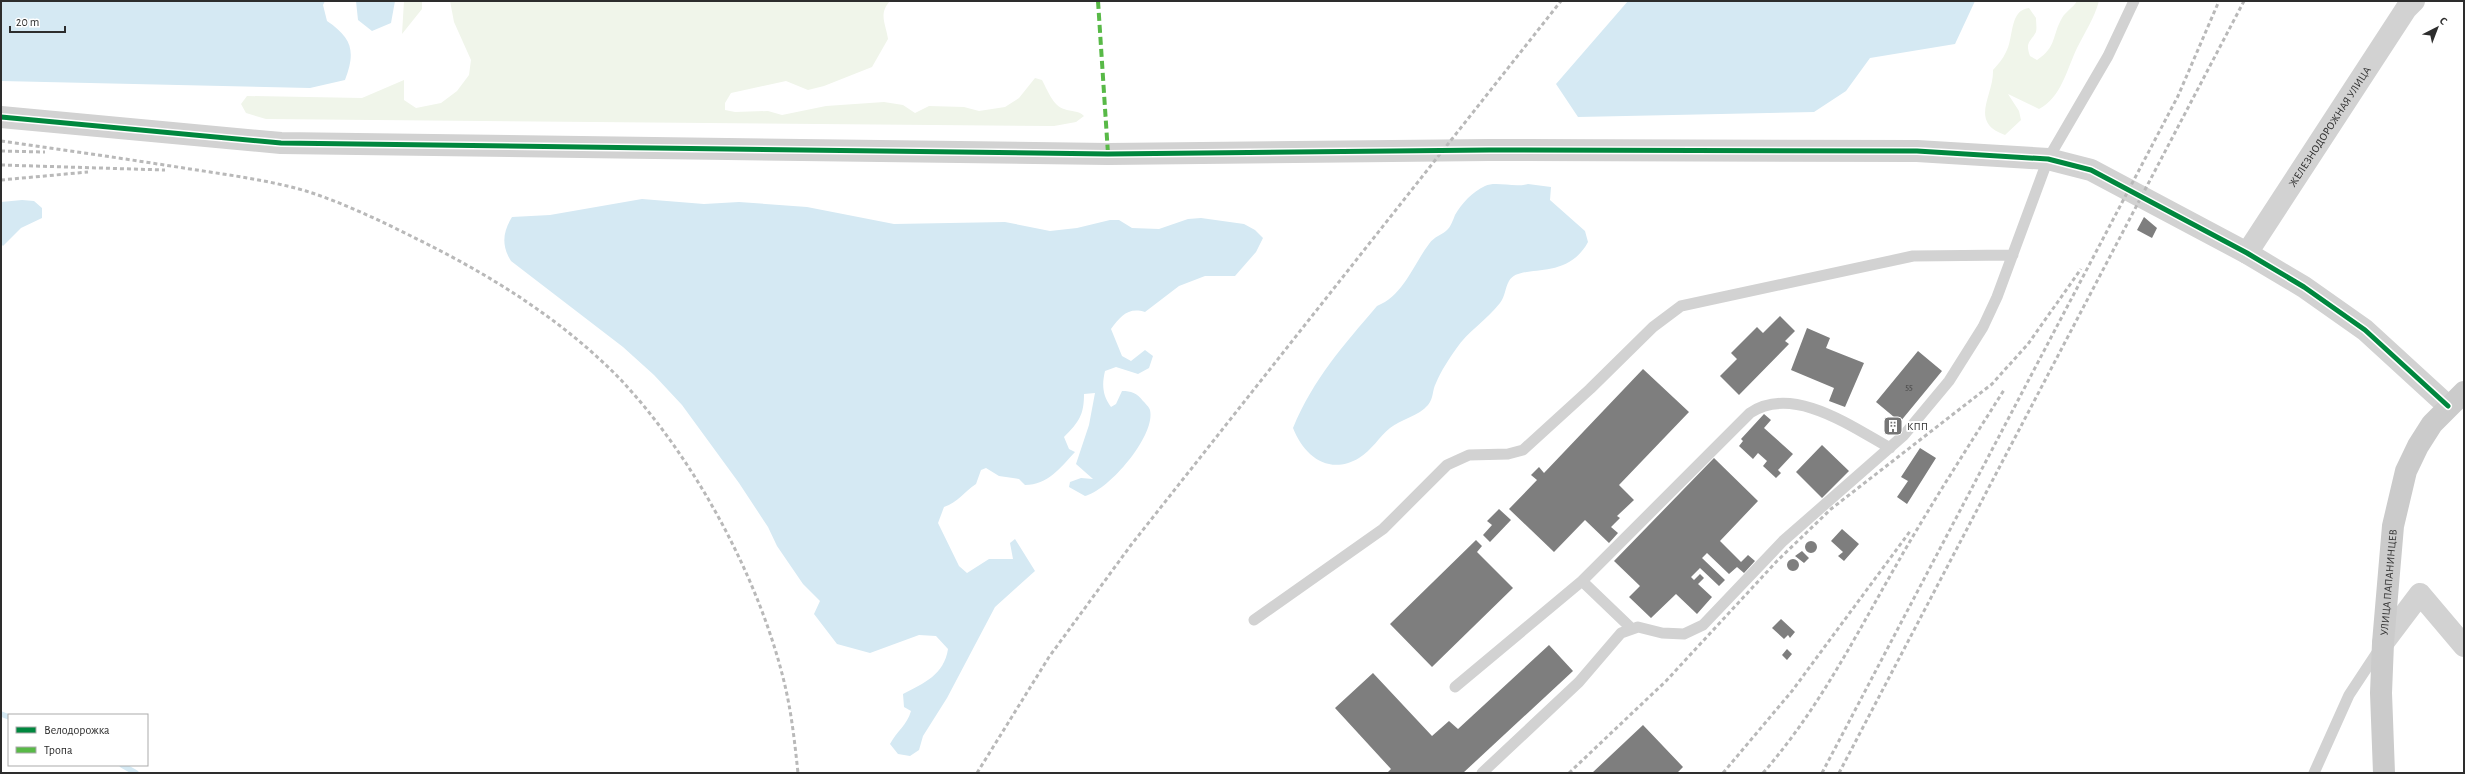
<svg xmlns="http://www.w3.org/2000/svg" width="2465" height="774" viewBox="0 0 2465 774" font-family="'Alegreya Sans',sans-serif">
<rect width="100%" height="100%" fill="#fff"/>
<path fill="#f0f5ea" d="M404,1H422V9L402,34Z
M450,1H890C878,14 886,24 888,39L872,67L824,86L808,90L786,81L731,93L725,103V110L735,112L768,111L782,115L826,106L884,102L903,105L915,113L929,106L964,107L979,111L1005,107L1019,98L1035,78L1042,80C1047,89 1053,106 1064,109C1072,112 1078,110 1084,116L1076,122L1054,126L266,119L246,113L241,104L247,96L362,98L404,80V100L416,108L441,103L457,91L469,75L471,60L454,22Z
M2077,1H2099C2094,19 2085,32 2077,48C2067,69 2061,98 2039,109L2008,94L2019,111L2021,120L2005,135C1968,122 1994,96 1993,70C1998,64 2003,59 2006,52C2014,38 2009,10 2029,8L2036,18C2036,22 2037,28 2036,32C2030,43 2025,42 2030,56L2037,60C2057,47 2052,35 2062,18C2066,11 2073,8 2077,1Z"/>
<path fill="#d5e9f3" d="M1,1H325L323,5L327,21C352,38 356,51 345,80L310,88L1,81Z
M356,1H395L391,23L372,31L358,20Z
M1628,1H1975L1955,44L1870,58L1846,91L1814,112L1578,117L1556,84Z
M1528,184L1551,187L1550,200L1585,231L1588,242C1566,283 1520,262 1509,281C1505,288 1505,297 1500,303C1487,320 1468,331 1456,349C1449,359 1441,371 1436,383C1432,390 1434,398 1428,405C1419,416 1401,419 1390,428C1379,437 1372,450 1359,458C1329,476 1304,456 1293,428C1314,378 1343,346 1377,306C1404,295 1413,265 1429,244C1434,236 1443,235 1448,229C1451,226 1453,220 1455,215C1462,203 1472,192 1485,186C1496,181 1514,188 1528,184Z
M642,199L704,204L739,202L807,207L894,224L1005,222L1050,231L1077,228L1110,220H1119L1132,228L1159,229L1188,219L1201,218L1244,224L1255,230L1263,238L1256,252L1235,276H1205L1179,286L1145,312C1128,307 1121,316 1111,329L1122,356L1131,361L1145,350L1153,356L1149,368L1138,374L1116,367L1105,371C1102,384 1102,395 1111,407L1116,404L1122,391C1131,391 1137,393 1143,401C1145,403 1149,407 1150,410C1156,436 1108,491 1085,496L1069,487L1070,482L1081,478L1093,479L1076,464L1089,425L1095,393L1084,394C1084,415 1079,422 1064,437L1069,449L1075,452C1060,468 1048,485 1025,485L1019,479L999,476L986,468L981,470L976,484C964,492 958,502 944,507L938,523L959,566L967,573L989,559H1013L1010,543L1015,539L1035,571L995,607L947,698L923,736L919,750L910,756L898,754L890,744C897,731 907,725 911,711L904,707L903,694C924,683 944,675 948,649L936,636L919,635L870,653L837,644L814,614L820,601L803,584L777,546L768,527L739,483L682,405L654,375L623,347L511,261C501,245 503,232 512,217L550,215Z
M22,200L34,201L42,208V218L21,228L3,246L1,244V202Z"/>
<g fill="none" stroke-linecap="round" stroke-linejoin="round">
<path stroke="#d5e9f3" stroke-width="5.5" d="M1,714L9,717
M122,765L136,773"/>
</g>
<path fill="#7e7e7e" d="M2144,217L2157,228L2152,238L2137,230Z
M1780,316L1795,331L1785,341L1789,344L1739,395L1720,376L1737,359L1731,353L1757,327L1763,333Z
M1807,328L1830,338L1826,348L1864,363L1845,407L1829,401L1834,388L1791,370Z
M1918,351L1942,371L1900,422L1876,402Z
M1643,369L1689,412L1619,485L1634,500L1617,516L1620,518L1611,527L1618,533L1609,543L1585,520L1554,552L1509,509L1537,480L1531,475L1539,467L1544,473Z
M1764,414L1771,420L1764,428L1793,454L1778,470L1781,473L1776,478L1763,466L1767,461L1758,453L1753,459L1739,446L1743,441L1741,439Z
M1889,417L1901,428L1896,434L1884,423Z
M1822,445L1849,471L1822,498L1796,472Z
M1920,448L1936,458L1907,504L1897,497L1908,481L1901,477Z
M1714,458L1758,501L1720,541L1741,562L1748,555L1755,561L1744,573L1737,567L1729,574L1707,553L1702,558L1725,580L1719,586L1700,568L1691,577L1694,580L1700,574L1704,578L1698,584L1712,597L1697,614L1676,594L1651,618L1629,597L1640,586L1614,561Z
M1499,509L1511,520L1490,542L1483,535L1492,525L1487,521Z
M1842,529L1859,544L1844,561L1838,556L1843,552L1831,541Z
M1476,540L1482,546L1477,552L1513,588L1432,667L1390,624Z
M1805 547a6 6 0 1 1 12 0a6 6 0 1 1-12 0Z
M1802,551L1809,558L1804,563L1795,556Z
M1787 565a6 6 0 1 1 12 0a6 6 0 1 1-12 0Z
M1781,619L1795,632L1790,638L1788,635L1784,639L1772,628Z
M1549,645L1573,671L1463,773H1387L1391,769L1335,708L1373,673L1432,736L1449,721L1458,729Z
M1787,649L1792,654L1787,660L1782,655Z
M1643,725L1683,767L1677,773H1592Z"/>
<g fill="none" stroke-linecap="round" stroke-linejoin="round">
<path stroke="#d2d2d2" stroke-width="11" d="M1582,581L1631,628
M1254,620L1383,529L1447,465L1469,455L1508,454L1523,450L1590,389L1653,327L1681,306L1913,256L2013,255
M1455,687L1582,581L1750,413C1793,384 1852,427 1890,448
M1482,773L1579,682L1621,633L1638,627L1662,633L1684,634L1703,625L1783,541L1904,435L1949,381L1983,327L1997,297L2048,159L2108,56L2134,1
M2314,773L2349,695L2378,651"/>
<g stroke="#d2d2d2" stroke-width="22">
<path d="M1,117L281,143L1108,154L1489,150L1917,151L2048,159L2091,170L2247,253L2304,287L2365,330L2448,406"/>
<path id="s1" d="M2247,253L2406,9L2414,1"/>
<path d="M2383,643L2420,594L2464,646"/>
</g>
<path stroke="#cbcbcb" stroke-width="22" id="s2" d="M2384,773L2381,693L2383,643L2393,526L2406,471L2418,446L2432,424L2464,392"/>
<path stroke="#b9b9b9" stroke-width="3" stroke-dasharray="4 3" stroke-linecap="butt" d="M1,141C64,150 127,159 190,169C229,175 268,180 306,191C344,203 383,222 419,240C492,276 564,321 621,380C696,460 762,583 786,690C792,717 795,745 798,773
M1,151L45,152
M1,165L165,170
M1,180L88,172
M977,773L1049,657L1131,545L1561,1
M1569,773L1666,681L1777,561L1831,509L1992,384L2028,344L2081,269
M1723,773L1792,691L1911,530
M1763,773C1819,709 1856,635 1898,562C1931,504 1968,447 2004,390
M1822,773L2178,96L2219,1
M1839,773L2244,1"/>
<path stroke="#58b947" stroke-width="4" stroke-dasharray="8 4" stroke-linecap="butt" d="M1098,1L1108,154"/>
<g stroke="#fff" stroke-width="8">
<path id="cycleway" d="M1,117L281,143L1108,154L1489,150L1917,151L2048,159L2091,170L2247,253L2304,287L2365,330L2448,406"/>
</g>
<use href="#cycleway" stroke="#00873e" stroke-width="5"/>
</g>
<defs>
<g id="building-square" transform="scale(1)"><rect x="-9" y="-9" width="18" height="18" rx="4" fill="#767676" stroke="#fff"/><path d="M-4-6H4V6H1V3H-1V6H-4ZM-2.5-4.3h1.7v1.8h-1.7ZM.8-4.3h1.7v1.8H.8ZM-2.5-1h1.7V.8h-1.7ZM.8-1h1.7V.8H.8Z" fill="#fff"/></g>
</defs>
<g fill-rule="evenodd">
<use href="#building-square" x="1893" y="426"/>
</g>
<g text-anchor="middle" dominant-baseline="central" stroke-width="4" stroke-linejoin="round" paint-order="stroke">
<g font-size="9" fill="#414141">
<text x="1909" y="387">55</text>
</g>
<g font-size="11" fill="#2d2d2d" stroke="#fff">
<text stroke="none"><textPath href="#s1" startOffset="151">ЖЕЛЕЗНОДОРОЖНАЯ УЛИЦА</textPath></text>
<text stroke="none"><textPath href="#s2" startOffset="191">УЛИЦА ПАПАНИНЦЕВ</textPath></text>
</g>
<g font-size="11" fill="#2d2d2d" stroke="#fff" text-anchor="start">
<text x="1907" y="426">КПП</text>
</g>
</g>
<rect width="2465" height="774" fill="none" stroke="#2d2d2d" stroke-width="4"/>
<rect x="8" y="714" width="140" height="52" fill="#ffffff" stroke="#ababab"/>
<rect x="16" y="727" width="20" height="6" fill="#00873e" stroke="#ababab"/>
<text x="44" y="734" font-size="12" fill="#2d2d2d">Велодорожка</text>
<rect x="16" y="747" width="20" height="6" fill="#58b947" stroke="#ababab"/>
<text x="44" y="754" font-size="12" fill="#2d2d2d">Тропа</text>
<g transform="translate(2437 28) rotate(42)" stroke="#ffffff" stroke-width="3" paint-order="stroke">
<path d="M0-3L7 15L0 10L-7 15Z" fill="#2d2d2d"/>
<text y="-6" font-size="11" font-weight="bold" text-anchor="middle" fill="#2d2d2d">С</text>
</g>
<path d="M10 26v6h55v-6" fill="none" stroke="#2d2d2d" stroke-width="2"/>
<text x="16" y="26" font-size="12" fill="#2d2d2d" stroke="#ffffff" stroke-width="3" paint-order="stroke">20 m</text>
</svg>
